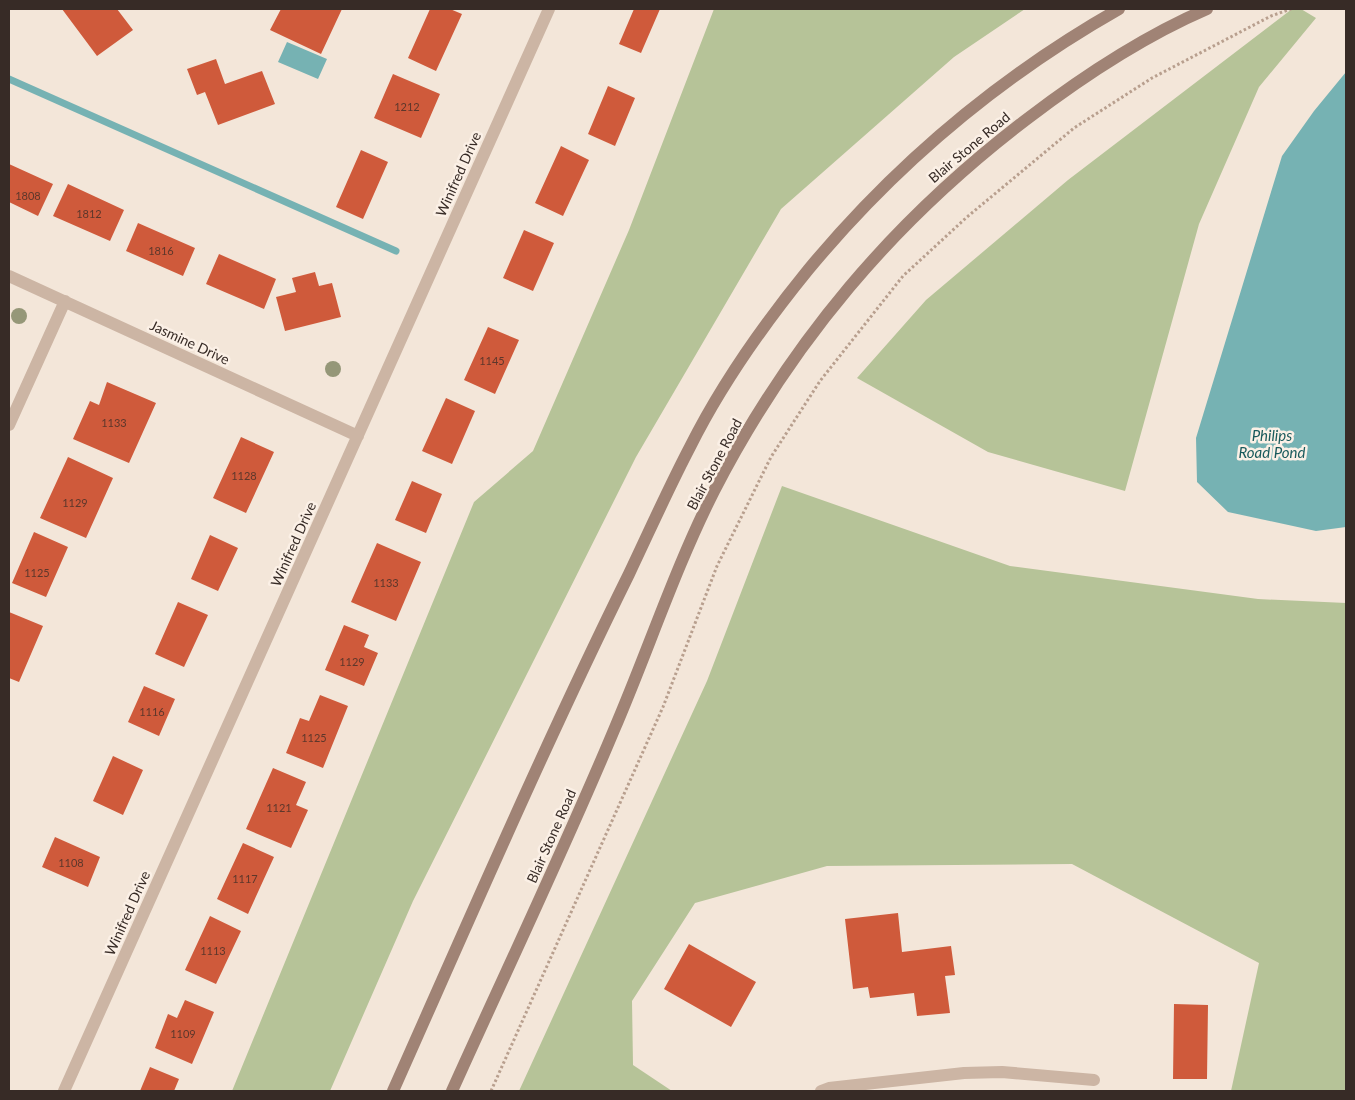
<svg xmlns="http://www.w3.org/2000/svg" width="1355" height="1100" viewBox="0 0 1355 1100" font-family="Lato,sans-serif">
<rect width="100%" height="100%" fill="#f3e6d9"/>
<path fill="#b6c398" d="M714,9H1025L954,57L781,209L636,457L413,901L330,1091H232L474,502L533,451L629,230Z
M1292,9H1301L1316,18L1259,87L1199,224L1125,491L988,452L857,378L926,300L1068,180Z
M782,486L1010,566L1258,599L1346,603V1091H1231L1259,963L1072,864L827,866L695,903L632,1001L633,1065L672,1091H519L707,681Z"/>
<path fill="#76b2b3" d="M287,42L327,59L318,79L278,62Z
M1346,72V527L1316,531L1228,512L1197,482L1196,438L1282,156L1314,111Z"/>
<g fill="none" stroke-linecap="round" stroke-linejoin="round">
<path stroke="#76b2b3" stroke-width="7" d="M9,79L396,251"/>
</g>
<path fill="#cf5a3b" d="M62,9H117L133,30L97,56Z
M281,9H342L321,54L270,30Z
M430,9H450L462,14L436,71L408,58Z
M634,9H660L641,53L619,44Z
M216,59L225,84L262,71L275,104L218,125L205,92L197,95L187,69Z
M393,74L440,94L421,138L374,118Z
M608,86L635,98L615,146L588,134Z
M561,146L589,160L563,216L535,203Z
M361,150L388,162L363,219L336,207Z
M9,164L53,184L38,216L9,202Z
M68,184L124,210L110,241L53,216Z
M138,223L195,248L183,276L126,251Z
M524,230L554,243L533,291L503,278Z
M219,254L276,279L264,309L206,284Z
M315,272L319,286L332,283L341,317L285,331L276,297L296,292L292,278Z
M488,327L519,340L495,394L464,380Z
M107,382L156,403L129,463L73,439L90,401L99,405Z
M446,398L475,411L452,464L422,451Z
M241,437L274,452L246,513L213,498Z
M68,457L113,478L86,538L40,518Z
M412,481L442,494L426,533L395,520Z
M34,532L68,547L46,597L12,583Z
M210,535L238,548L218,591L191,579Z
M377,543L421,562L396,621L351,602Z
M178,602L208,615L184,667L155,654Z
M9,612L43,626L19,682L9,678Z
M344,625L369,635L364,647L378,653L364,686L325,670Z
M144,686L175,699L159,736L128,722Z
M320,695L348,706L323,768L286,753L300,718L309,721Z
M113,756L143,770L123,815L93,801Z
M273,768L306,782L296,805L308,810L291,848L246,829Z
M55,837L100,857L88,887L42,867Z
M243,843L274,857L248,914L217,899Z
M898,913L902,952L951,946L955,975L945,976L950,1013L917,1016L914,993L870,998L868,987L853,989L845,919Z
M210,916L241,931L216,984L185,970Z
M689,944L756,982L731,1027L664,989Z
M185,1000L214,1012L192,1064L155,1048L168,1014L177,1018Z
M1174,1004L1208,1005L1207,1079H1173Z
M150,1067L179,1079L174,1091H140Z"/>
<g fill="none" stroke-linecap="round" stroke-linejoin="round">
<path stroke="#b89f8e" stroke-width="3" stroke-dasharray="2.5 2.5" stroke-linecap="butt" d="M491,1091L663,707L717,566L771,457L820,381L903,276L967,217L1074,128L1152,78L1271,16L1291,9"/>
<path stroke="#ccb5a4" stroke-width="12" d="M9,276L358,436
M9,425L65,301
M64,1091L549,9
M821,1091L829,1088L964,1073L1002,1072L1094,1080"/>
<path stroke="#a08375" stroke-width="12" d="M393,1091C470,918 545,744 629,574C649,532 668,489 690,447C721,385 764,324 808,270C895,165 1001,76 1119,9
M452,1091C506,971 563,852 614,730C648,651 675,568 714,491C791,342 893,221 1027,119C1082,77 1142,37 1207,9"/>
</g>
<g fill="#959778">
<circle cx="19" cy="316" r="8"/>
<circle cx="333" cy="369" r="8"/>
</g>
<g text-anchor="middle" dominant-baseline="central" stroke-width="5" stroke-linejoin="round" paint-order="stroke">
<g font-size="11" fill="#5d372b">
<text x="407" y="106">1212</text>
<text x="28" y="195">1808</text>
<text x="89" y="213">1812</text>
<text x="161" y="250">1816</text>
<text x="492" y="360">1145</text>
<text x="114" y="422">1133</text>
<text x="244" y="475">1128</text>
<text x="75" y="502">1129</text>
<text x="37" y="572">1125</text>
<text x="386" y="582">1133</text>
<text x="352" y="661">1129</text>
<text x="152" y="711">1116</text>
<text x="314" y="737">1125</text>
<text x="279" y="807">1121</text>
<text x="71" y="862">1108</text>
<text x="245" y="878">1117</text>
<text x="213" y="950">1113</text>
<text x="183" y="1033">1109</text>
</g>
<g font-size="14" fill="#372b26" stroke="#fbf0e6">
<text transform="translate(969 147) rotate(-40)">Blair Stone Road</text>
<text transform="translate(458 174) rotate(-66)">Winifred Drive</text>
<text transform="translate(190 342) rotate(25)">Jasmine Drive</text>
<text transform="translate(714 464) rotate(-62)">Blair Stone Road</text>
<text transform="translate(293 544) rotate(-66)">Winifred Drive</text>
<text transform="translate(551 836) rotate(-66)">Blair Stone Road</text>
<text transform="translate(127 913) rotate(-66)">Winifred Drive</text>
</g>
<g font-size="15" font-style="italic" fill="#195a5c" stroke="#fbf0e6">
<text x="1272" y="435">Philips<tspan x="1272" dy="17">Road Pond</tspan></text>
</g>
</g>
<rect width="1355" height="1100" fill="none" stroke="#372b26" stroke-width="20"/>
</svg>
